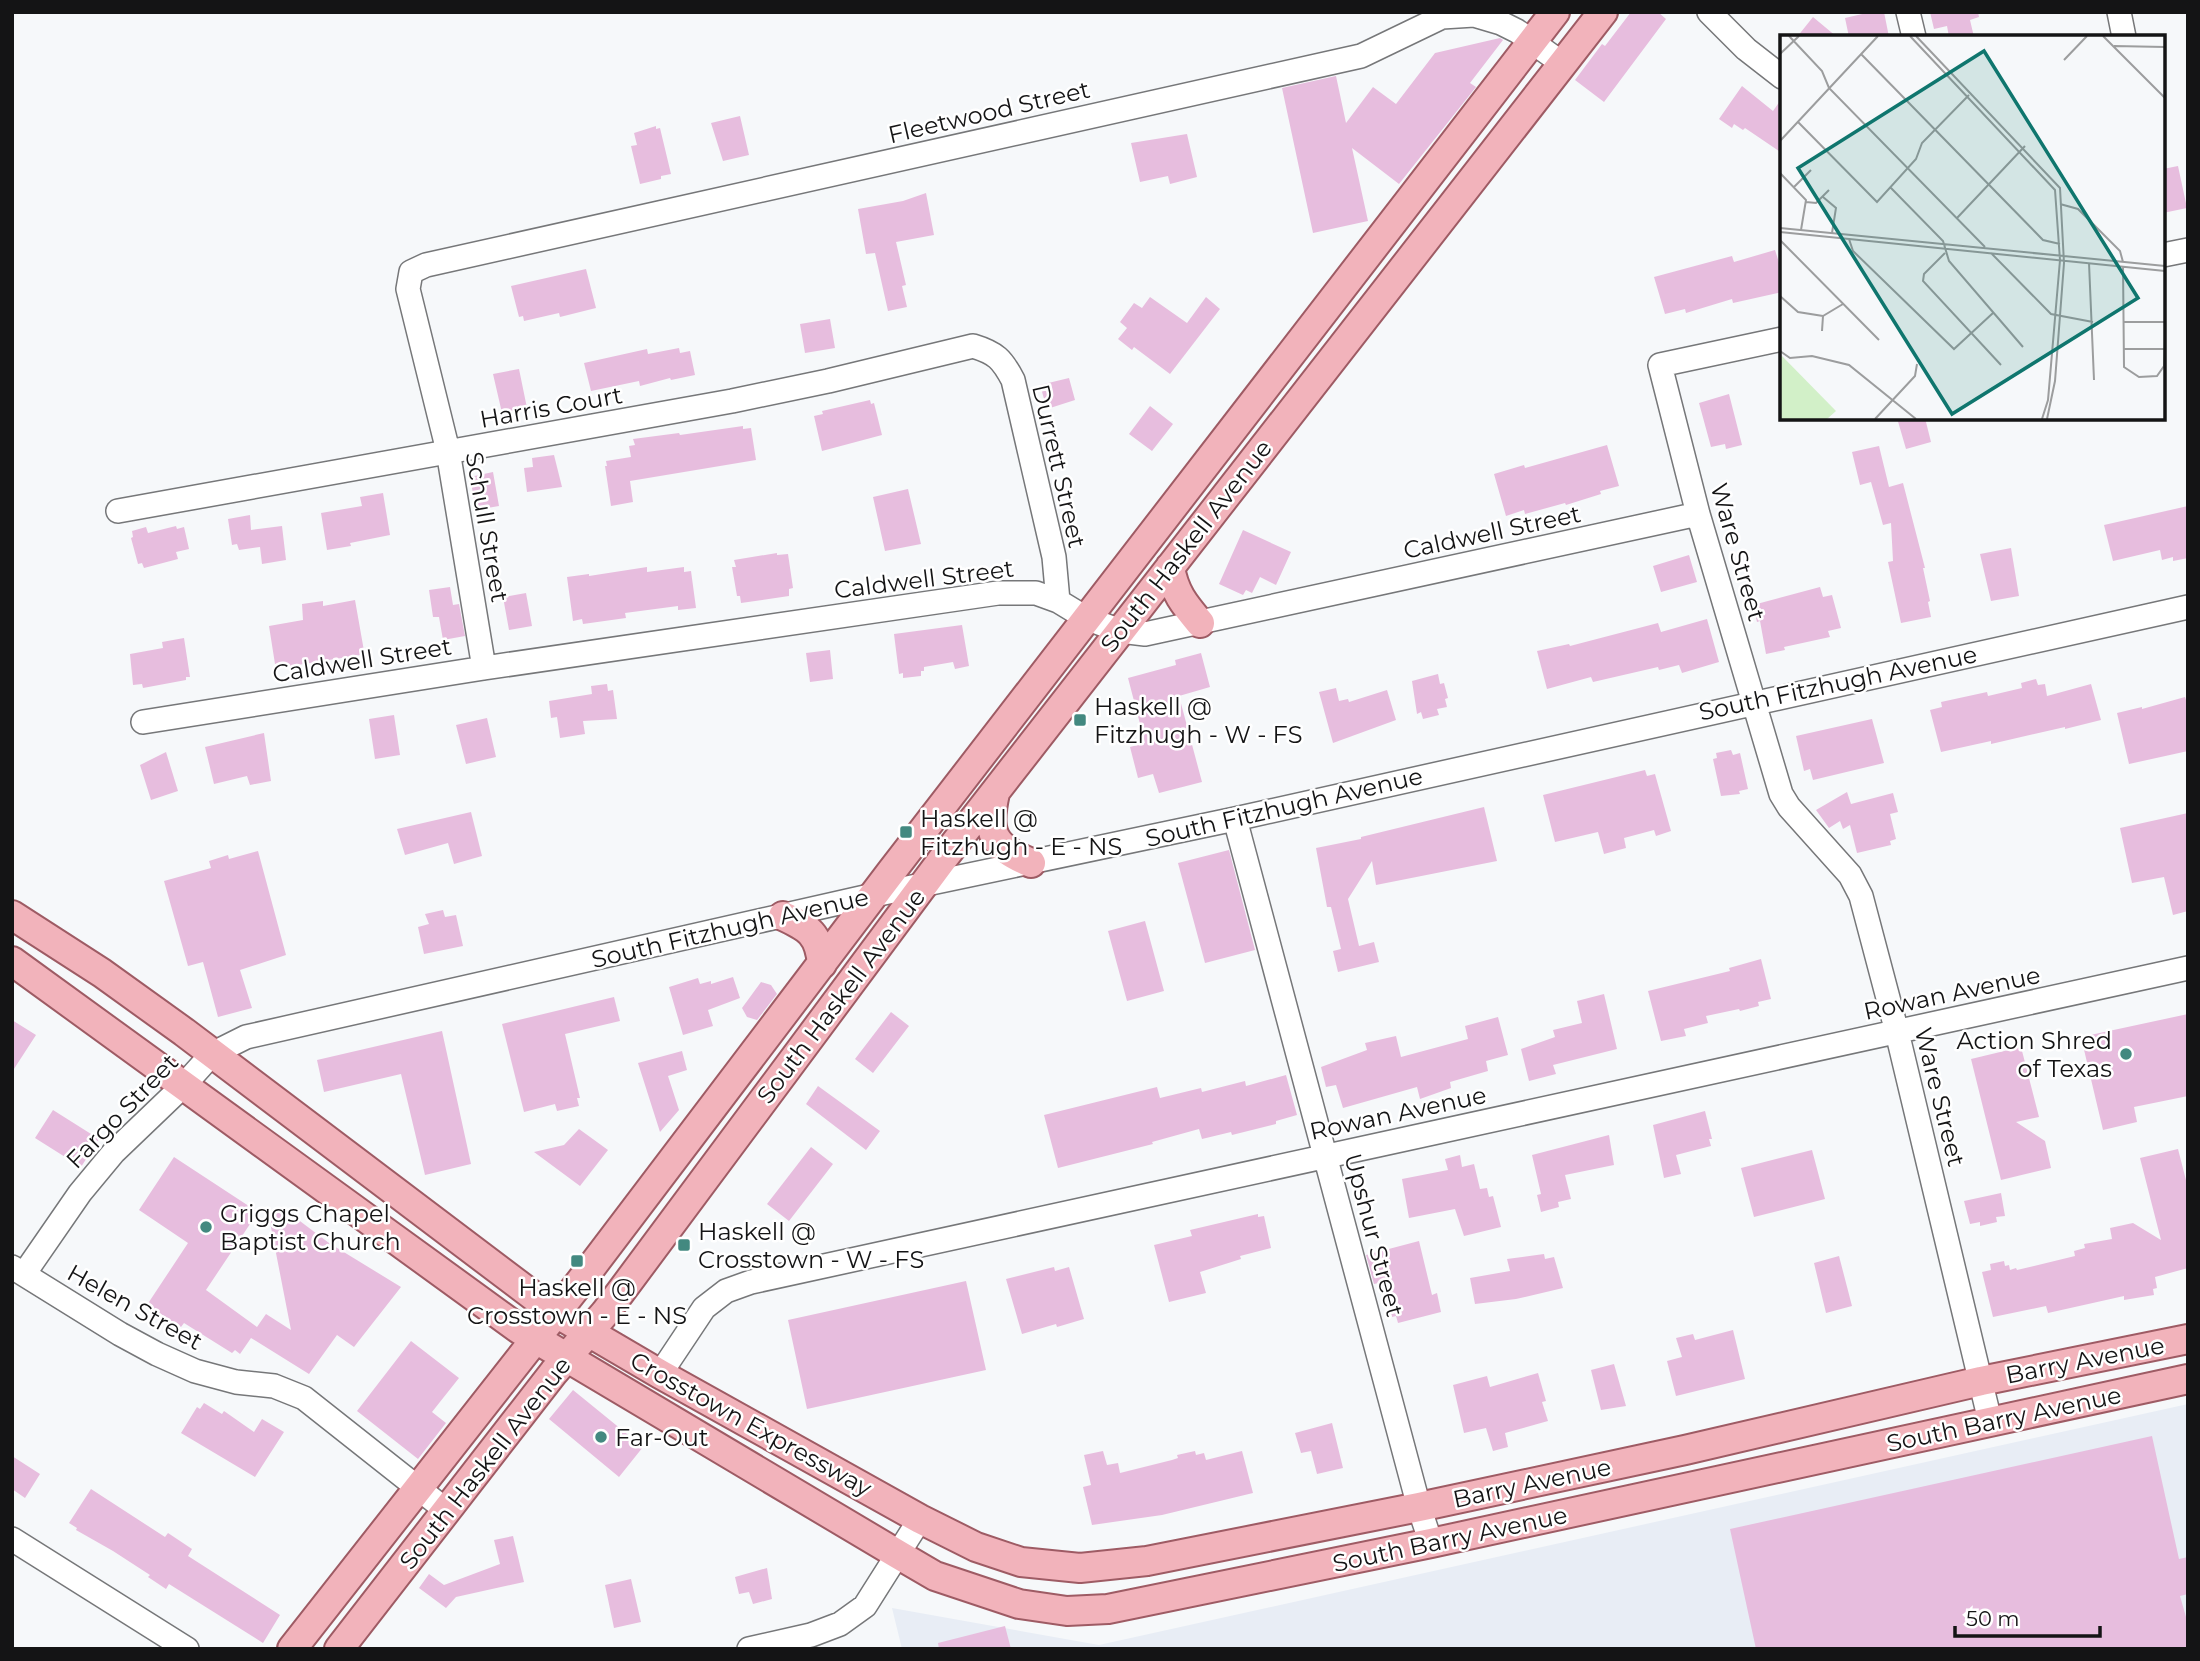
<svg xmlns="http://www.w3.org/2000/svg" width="2200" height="1661" viewBox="0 0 2200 1661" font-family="Montserrat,sans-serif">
<rect width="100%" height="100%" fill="#f6f8fa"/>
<path fill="#e8edf5" d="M2188,1404V1649H902L892,1608L1099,1645Z"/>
<path fill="#e7bdde" d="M1631,12H1658L1666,19L1604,102L1575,80L1602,44L1605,46Z
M1871,12H1884L1889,37H1849L1845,18Z
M1930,12H1978L1979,17L1970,20L1974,37H1949L1947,26L1934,29Z
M1813,17L1837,37H1797Z
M1500,38L1503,40L1470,83L1476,87L1399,184L1352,148L1368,221L1313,233L1282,88L1336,76L1346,123L1373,87L1396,104L1435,53Z
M1742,86L1773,111L1782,98V153L1745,128L1743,130L1734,124L1732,128L1719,119Z
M740,116L749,155L723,161L711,123Z
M656,126V129L660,128L671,174L661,176V179L640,184L631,146L637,145L634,133Z
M1187,134L1197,177L1170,184L1168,176L1140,182L1131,143Z
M2178,166L2187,208L2163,213V169Z
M926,193L934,235L896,242L906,285L902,286L907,307L888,311L875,253L866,254L858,209L903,201Z
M1775,250L1782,272V292L1733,303L1732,299L1686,313L1685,309L1665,314L1654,277L1732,256L1734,262Z
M586,269L596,308L560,317L559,313L524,321L523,316L519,317L511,286Z
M1150,297L1187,323L1206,297L1220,309L1170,374L1134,347L1132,350L1118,339L1127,328L1120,322L1134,303L1142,308Z
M830,319L835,348L805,353L800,324Z
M679,348L680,353L690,351L695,375L671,380L670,378L640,386L639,381L591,391L584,363L647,349L648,354Z
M519,369L527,408L502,413L493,374Z
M1069,378L1075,400L1047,409L1040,385Z
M1729,394L1742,445L1726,449L1725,444L1711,447L1699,403Z
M870,400L871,404L874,403L882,435L822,451L814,416L823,414L822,411Z
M1150,406L1173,424L1152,451L1129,434Z
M1897,418H1925L1931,442L1906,449Z
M743,426V429L751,428L756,460L630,481L633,502L611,506L605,466H607L606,461L631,457L629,446L635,445L633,439L679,433L680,435Z
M1607,445L1619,486L1600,491L1601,494L1566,505L1565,503L1525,514L1524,510L1506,516L1494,474L1524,465L1525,468Z
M1879,446L1889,487L1903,483L1925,568H1923L1930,601L1928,602L1931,617L1901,623L1888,562L1893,561L1891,523L1883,525L1871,482L1860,485L1852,452Z
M554,455L562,487L527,492L524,468L533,467L532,458Z
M493,472L499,506L476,510L470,477Z
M908,489L921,544L885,551L873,497Z
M383,493L390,535L350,543L351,546L327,550L321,513L362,506L360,497Z
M2188,506V558L2173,561V557L2162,560L2160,550L2113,561L2104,525Z
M250,515L251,530L282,526L286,560L262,564L260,547L239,550L237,544L232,545L228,519Z
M176,526L177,529L184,527L189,549L176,552L178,559L144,568L142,563L138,564L131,538L133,537L132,531L146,527L148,533Z
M1243,530L1291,552L1276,585L1260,577L1252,593L1246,590L1243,595L1219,584Z
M2011,548L2019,596L1991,601L1980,554Z
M777,553V555L788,554L793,588L789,589V596L741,603L740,596H737L732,567H736L734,560Z
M1689,555L1697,582L1661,592L1653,566Z
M647,567V572L684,567V572L691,571L696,608L678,610V606L625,613L626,618L583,624L582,619L573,621L567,577L589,574V576Z
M450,587L453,605L459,604L465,636L443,640L439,617H433L429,590Z
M1820,587L1823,597L1832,595L1841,628L1828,631L1830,637L1784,647L1785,650L1766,654L1760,621L1757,622L1753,605Z
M526,593L532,626L509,630L503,597Z
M355,600L364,651H360V655L285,667L284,663L275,664L269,626L303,620L302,604L323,601V606Z
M1707,619L1719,662L1682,673L1679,665L1659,670L1658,667L1593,682L1591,677L1547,689L1537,651L1569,644L1570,646L1658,623L1661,632Z
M962,625L969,666L955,669L953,662L924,667V671H921V676L903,678V673L899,674L894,634Z
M184,638L190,677H186V680L143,688L142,684L133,685L130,654L163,648L162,642Z
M830,650L833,679L810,682L806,653Z
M1201,653L1210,687L1179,696L1202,782L1159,793L1153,774L1138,778L1130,747L1145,743L1128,678L1176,665L1175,660Z
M1438,674L1440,684L1444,683L1448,698L1445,699L1447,707L1437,709L1439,715L1423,719L1421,712L1417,714L1412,681Z
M2036,679L2038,685L2045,684L2047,696L2091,684L2101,720L2065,729V727L1991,744V741L1941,752L1930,710L1942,707L1941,702L1987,692L1988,696L2022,688L2021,683Z
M607,684L608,691L613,690L617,719L583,721L585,734L560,738L557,717L551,718L549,701L592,694L591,686Z
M1336,688L1339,701L1348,699L1349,702L1387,690L1396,720L1333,743L1319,692Z
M2185,697L2188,706V751L2129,764L2117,713L2142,707V709Z
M394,715L400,755L375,759L369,719Z
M487,718L496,757L466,764L456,725Z
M1872,719L1884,763L1813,780L1810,769L1804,771L1796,736Z
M264,733L271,781L250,785L247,776L214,784L205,747Z
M1731,750L1733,755L1740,753L1748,789L1739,791L1740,794L1721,796L1713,759L1717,758L1716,753Z
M166,752L178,791L151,800L140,765Z
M1645,770L1647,776L1655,774L1671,831L1656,836L1654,830L1624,838L1626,848L1604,854L1598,832L1555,842L1543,795Z
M1847,792L1851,804L1893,793L1898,812L1890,814L1896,839L1890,841L1891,845L1857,853L1850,825L1843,829L1840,821L1829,828L1816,810Z
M1484,807L1497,861L1376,885L1372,861L1348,899L1359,946L1374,942L1379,962L1338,972L1333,951L1341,949L1331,907H1327L1316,848L1361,839V837Z
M471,812L482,856L454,864L448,843L405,855L397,829Z
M2188,813V911L2173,915L2164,877L2132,883L2120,828Z
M1229,850L1255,950L1205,963L1178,863Z
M258,851L286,955L240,970L252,1008L218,1017L203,962L188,966L164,881L211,868L209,861L228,855L229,859Z
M443,910L445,917L456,915L463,946L424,954L418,927L429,924L425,914Z
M1145,921L1164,991L1127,1001L1108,931Z
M1761,959L1771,999L1758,1002L1759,1006L1740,1011L1739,1009L1706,1016L1708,1023L1684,1029L1686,1036L1661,1041L1648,991L1730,971L1729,968Z
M733,977L740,998L708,1010L713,1026L683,1035L669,987L698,978L700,984L711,981V984Z
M761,982L771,985L777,994L757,1020L747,1017L742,1008Z
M1604,994L1617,1049L1553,1065L1556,1074L1529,1081L1521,1049L1555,1037L1553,1030L1582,1023L1577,1001Z
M614,997L620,1021L565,1034L580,1098H577L579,1106L557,1111L555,1104L524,1112L502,1024Z
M891,1012L909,1026L873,1073L855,1059Z
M2188,1014V1096L2134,1107L2137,1122L2103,1130L2081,1037Z
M1498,1017L1508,1055L1486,1061L1488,1071L1450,1082L1451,1088L1420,1099L1417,1087L1343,1108L1336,1085L1326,1087L1321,1067L1367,1050L1365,1043L1396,1036L1401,1057L1468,1039L1465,1026Z
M12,1020L36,1035L12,1072Z
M442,1031L471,1164L425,1175L401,1074L324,1092L317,1060Z
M2021,1047L2039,1117L2016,1122L2045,1141L2051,1168L2001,1180L1971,1059Z
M682,1051L687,1070L668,1076L679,1110L660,1132L638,1063Z
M1286,1075L1297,1115L1276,1121V1124L1232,1135L1231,1132L1202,1139L1199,1129L1152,1142L1153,1144L1058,1168L1044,1115L1157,1087L1160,1098L1201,1088L1202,1092L1245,1081L1246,1086Z
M818,1086L880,1131L866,1150L806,1104Z
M53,1110L99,1139L81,1167L35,1138Z
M1705,1111L1712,1139H1709L1711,1146L1676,1155L1681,1174L1664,1178L1653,1125Z
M579,1129L608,1150L580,1186L534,1152L564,1145Z
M1609,1135L1614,1165L1565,1175L1571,1199L1558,1202L1559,1207L1541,1212L1537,1195L1541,1194L1532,1155Z
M811,1147L833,1164L789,1221L767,1204Z
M2178,1149L2188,1188V1268L2155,1277L2157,1288L2153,1289L2154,1295L2124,1300V1296L2048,1313L2046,1306L1993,1317L1982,1272L1991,1270L1990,1264L2004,1261L2005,1266L2009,1265L2010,1270L2016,1268L2017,1270L2075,1256L2074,1251L2085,1248L2084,1244L2112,1239L2110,1228L2133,1223L2161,1240L2140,1158Z
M1812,1150L1825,1199L1754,1217L1741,1168Z
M1460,1155L1462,1167L1474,1164L1480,1189L1487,1188L1489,1197L1493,1196L1501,1227L1464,1236L1455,1209L1409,1218L1402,1179L1448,1170L1445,1159Z
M174,1157L258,1212L206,1290L257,1327L266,1314L291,1330L268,1212L284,1209L329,1243L401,1287L354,1347L337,1335L309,1374L251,1338L240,1354L235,1350L232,1353L184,1323L181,1327L147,1305L188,1243L139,1210Z
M2001,1193L2005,1216L1996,1217L1997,1222L1980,1226V1222L1970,1224L1964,1201Z
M1258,1214V1217L1264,1216L1271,1248L1240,1256L1241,1259L1200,1272L1206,1293L1169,1302L1154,1245L1192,1236L1190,1230Z
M1419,1241L1432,1295L1437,1293L1441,1312L1398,1323L1396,1316L1392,1317L1383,1282L1374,1284L1366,1255Z
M1544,1254L1545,1259L1554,1257L1563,1288L1516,1299L1475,1304L1470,1278L1510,1271L1507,1259Z
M1839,1256L1852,1306L1826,1313L1814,1263Z
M1054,1267L1055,1271L1069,1267L1084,1319L1057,1327L1056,1324L1022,1334L1006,1279Z
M966,1281L986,1370L807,1409L788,1320Z
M1733,1330L1745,1379L1676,1396L1667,1361L1682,1357L1676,1338L1693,1334L1695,1340Z
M411,1341L459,1378L432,1412L446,1423L418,1459L357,1411Z
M1614,1364L1626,1406L1601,1410L1591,1370Z
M1538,1373L1546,1401L1542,1402L1548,1421L1505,1433L1508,1447L1493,1451L1486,1428L1464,1433L1453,1385L1487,1376L1490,1387Z
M573,1390L643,1447L619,1477L549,1419Z
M204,1403L222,1414L224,1411L254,1432L262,1419L284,1432L255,1477L181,1433L197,1407L200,1409Z
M1332,1423L1343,1468L1317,1474L1311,1451L1301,1453L1295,1433Z
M2152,1436L2179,1559L2188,1557V1594L2180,1596L2188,1624V1649H1756L1730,1529Z
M1103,1451L1107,1465L1118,1463L1120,1473L1172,1460L1178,1458L1177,1455L1195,1451L1196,1455L1204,1453L1206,1460L1242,1451L1253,1493L1162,1515L1092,1525L1083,1487L1091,1485L1084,1455Z
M12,1456L40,1474L25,1498L12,1489Z
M91,1489L165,1537L168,1533L192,1549L188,1556L280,1615L263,1643L169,1584L166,1589L148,1577L150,1575L113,1551L76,1530L77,1528L69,1523Z
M513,1536L524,1582L456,1597L446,1608L419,1588L429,1574L444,1585L500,1564L494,1540Z
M767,1568L772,1599L753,1604L749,1592L739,1594L735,1577Z
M631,1579L641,1622L614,1628L605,1585Z
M1005,1626L1011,1649H939L938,1643Z"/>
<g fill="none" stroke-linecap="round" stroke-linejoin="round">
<g stroke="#767779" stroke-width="26">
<path id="minor" d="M1709,12L1746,49L1782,77
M1908,12L1914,37
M2119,12L2124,37
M2163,255L2188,250
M1782,339L1660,365L1698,514L1781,794L1789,807L1850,875L1861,896L1897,1032L1990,1421
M118,511L732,401L828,381L973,346C996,353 1002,359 1013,380L1054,557L1058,601
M484,668L448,451L408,289L411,272L426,265L1361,56L1442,17L1474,15L1501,23L1517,31L1563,64
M143,722L484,668L998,593H1036L1058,601L1086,618L1120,631L1145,634L1698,514
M1235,819L1419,1507L1431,1543
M12,1267L120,1334L157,1354L195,1371L236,1382L274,1386L304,1398L447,1511
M24,1274L80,1193L114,1152L184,1085L212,1054L246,1037L874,895L1235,819L2188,607
M660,1374L704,1308L726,1291L751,1282L2188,968
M12,1539L187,1649
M749,1649L811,1635L840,1624L865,1606L920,1519"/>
</g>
<g stroke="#9e5b64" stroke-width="32">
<path id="major" d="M1170,567C1174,592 1184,604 1200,623
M995,793C986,833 992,846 1031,863
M12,915L102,973L184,1032L556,1313L660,1374L920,1519L976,1547L1021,1562L1080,1568L1147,1561L1419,1507L1685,1450L1981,1381L2188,1339
M783,916C809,928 819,934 822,964
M12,961L519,1329L899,1555L935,1576L1019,1604L1067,1611L1108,1609L1431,1543L2188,1379
M292,1649L577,1286L891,872L1555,12
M339,1649L554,1372L605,1313L942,860L1603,12"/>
</g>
<use href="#minor" stroke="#fff" stroke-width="23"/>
<use href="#major" stroke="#f2b3bb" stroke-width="28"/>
</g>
<g fill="#438980" stroke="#fff" stroke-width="2.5">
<rect x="1073" y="713" width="14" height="14" rx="3.5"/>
<rect x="899" y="825" width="14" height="14" rx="3.5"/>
<circle cx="2126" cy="1054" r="7"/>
<circle cx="206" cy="1227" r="7"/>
<rect x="677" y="1238" width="14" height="14" rx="3.5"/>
<rect x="570" y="1254" width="14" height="14" rx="3.5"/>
<circle cx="601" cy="1437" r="7"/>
</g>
<g text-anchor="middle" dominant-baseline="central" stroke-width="5" stroke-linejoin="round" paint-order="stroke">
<g font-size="24" fill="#141415" stroke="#fff">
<text transform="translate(989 112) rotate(-13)">Fleetwood Street</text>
<text transform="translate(551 407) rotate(-10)">Harris Court</text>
<text transform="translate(1059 466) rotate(77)">Durrett Street</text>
<text transform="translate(487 527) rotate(80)">Schull Street</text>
<text transform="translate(1492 532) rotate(-12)">Caldwell Street</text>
<text transform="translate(1186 546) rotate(-52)">South Haskell Avenue</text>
<text transform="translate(1738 552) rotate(74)">Ware Street</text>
<text transform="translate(924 579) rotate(-7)">Caldwell Street</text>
<text transform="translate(362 660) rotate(-9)">Caldwell Street</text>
<text transform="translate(1838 683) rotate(-12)">South Fitzhugh Avenue</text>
<text transform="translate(1284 807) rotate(-13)">South Fitzhugh Avenue</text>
<text transform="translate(730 928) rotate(-13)">South Fitzhugh Avenue</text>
<text transform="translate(1952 993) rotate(-12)">Rowan Avenue</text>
<text transform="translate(841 996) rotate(-53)">South Haskell Avenue</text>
<text transform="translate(1940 1097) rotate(76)">Ware Street</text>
<text transform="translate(122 1111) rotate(-46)">Fargo Street</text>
<text transform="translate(1398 1113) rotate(-12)">Rowan Avenue</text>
<text transform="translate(1374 1235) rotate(75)">Upshur Street</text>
<text transform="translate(135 1307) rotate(29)">Helen Street</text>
<text transform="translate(2085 1360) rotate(-11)">Barry Avenue</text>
<text transform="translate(2004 1419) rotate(-12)">South Barry Avenue</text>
<text transform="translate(751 1424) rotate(29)">Crosstown Expressway</text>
<text transform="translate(485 1463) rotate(-52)">South Haskell Avenue</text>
<text transform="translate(1532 1483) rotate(-12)">Barry Avenue</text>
<text transform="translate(1450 1539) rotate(-12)">South Barry Avenue</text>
</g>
<g font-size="24" fill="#141415" stroke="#fff" text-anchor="start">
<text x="1094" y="706">Haskell @<tspan x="1094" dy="28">Fitzhugh - W - FS</tspan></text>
<text x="920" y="818">Haskell @<tspan x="920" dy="28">Fitzhugh - E - NS</tspan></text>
<text x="2112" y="1040" text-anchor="end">Action Shred<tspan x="2112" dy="28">of Texas</tspan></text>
<text x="220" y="1213">Griggs Chapel<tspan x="220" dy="28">Baptist Church</tspan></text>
<text x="698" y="1231">Haskell @<tspan x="698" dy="28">Crosstown - W - FS</tspan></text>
<text x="577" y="1287" text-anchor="middle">Haskell @<tspan x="577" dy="28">Crosstown - E - NS</tspan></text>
<text x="615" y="1437">Far-Out</text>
</g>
</g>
<g transform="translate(1780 35)">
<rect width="385" height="385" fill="#f6f8fa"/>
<path d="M0,319L56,376L47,384H0Z" fill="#d2f0c8"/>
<path fill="none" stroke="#9c9d9e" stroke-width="2" d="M9,1L42,36L49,53L205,212M130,1L275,155L280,225L268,365L262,384M136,1L280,153L284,228L275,346L267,384M323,1L385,63M334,11L385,12M0,19L19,1M81,19L263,205L280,209M284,25L307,1M18,87L97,167L136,124L142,108L189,60M0,106L98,1M0,138L26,165L21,195M14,152L31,135M111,153L163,206L169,226L243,312M43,162L56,173L52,198M26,167L36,168L49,155M280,169L298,174L340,216L343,227M177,183L245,111M0,193L385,231M0,197L385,236M69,204L73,216L174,314L213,278M0,205L99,305M165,218L144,239L143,246L221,330M211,218L271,279L313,287M309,228L314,345M343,231L344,332L359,342L377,341L384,331L385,307M0,261L18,277L43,281M343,287H385M42,296L43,281L63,269M343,314H385M0,316L10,323L32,321L69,330L136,384M95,384L135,341L137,329"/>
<path fill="#0f766e" fill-opacity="0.15" stroke="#0f766e" stroke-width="3.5" d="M204,16L358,263L172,379L18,133Z"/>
<rect width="385" height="385" fill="none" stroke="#141415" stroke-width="3.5"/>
</g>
<rect width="2200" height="1661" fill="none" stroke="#141415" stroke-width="28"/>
<path d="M1955 1626v10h145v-10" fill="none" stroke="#141415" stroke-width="3.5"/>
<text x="1966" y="1626" font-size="21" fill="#141415" stroke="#ffffff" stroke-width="5" paint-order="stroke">50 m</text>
</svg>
